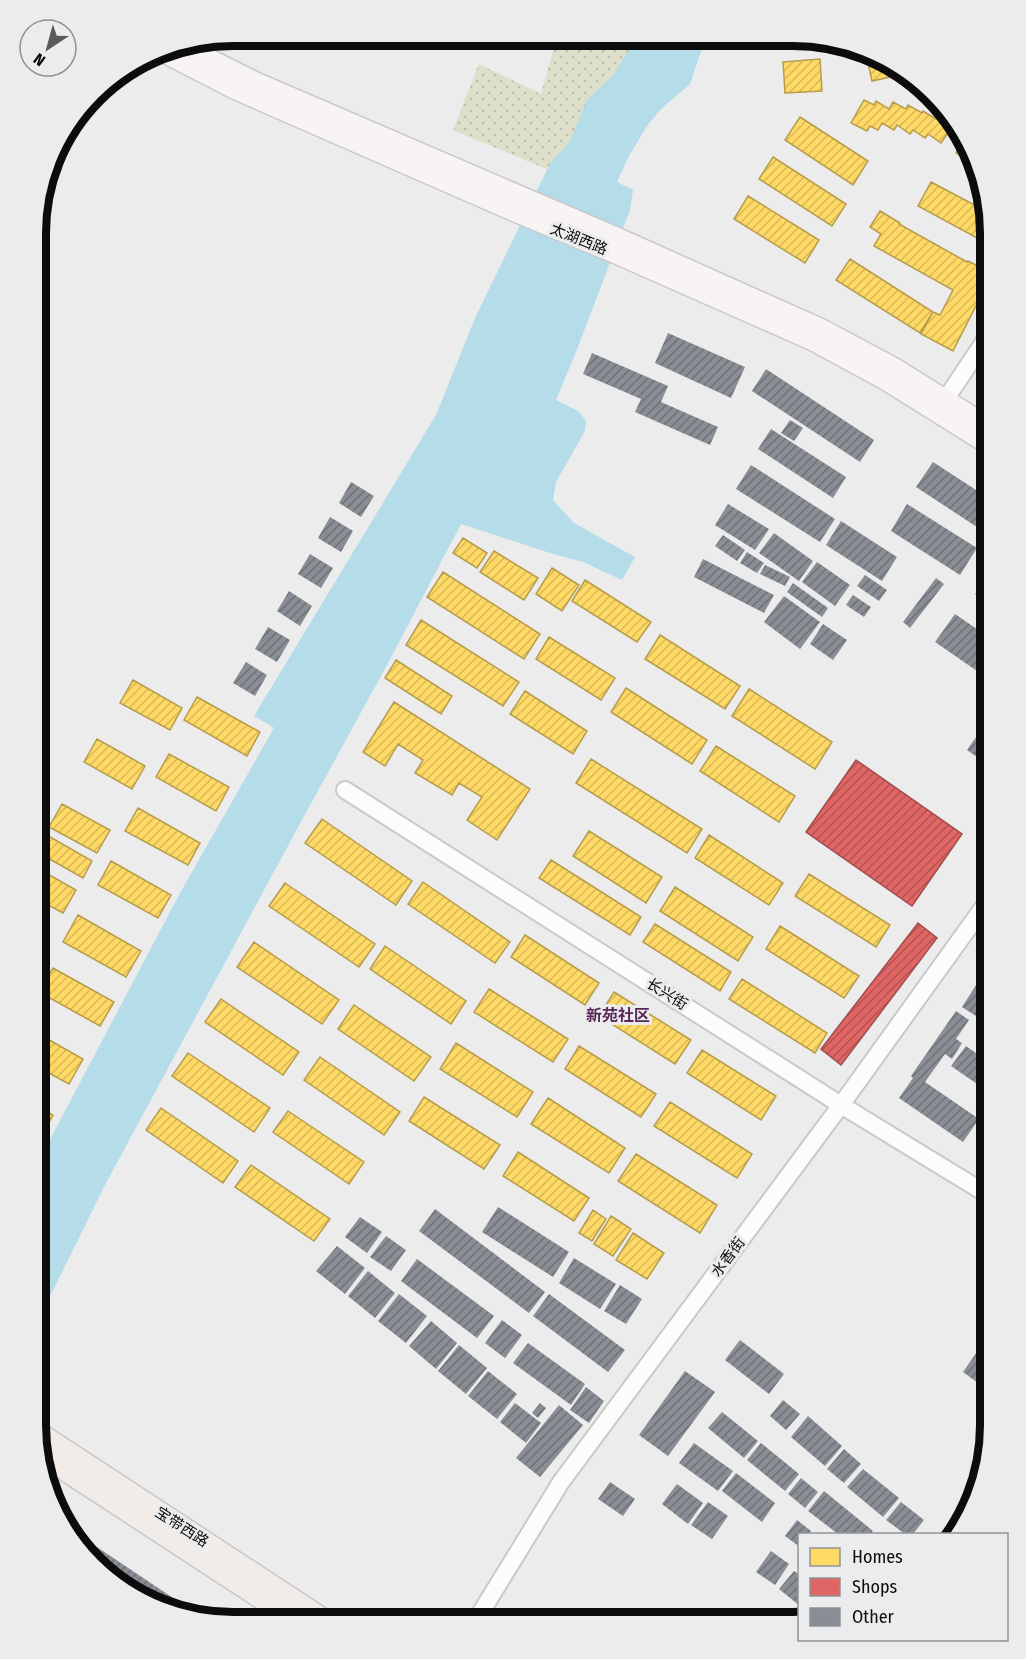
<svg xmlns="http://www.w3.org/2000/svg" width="1026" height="1659" viewBox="0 0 1026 1659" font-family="'Fira Sans Condensed','Noto Sans SC',sans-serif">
<defs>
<pattern id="green-dots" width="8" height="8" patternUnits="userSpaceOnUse" patternTransform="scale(1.5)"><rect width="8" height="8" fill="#dedfcb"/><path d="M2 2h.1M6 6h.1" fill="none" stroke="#bdbead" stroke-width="1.8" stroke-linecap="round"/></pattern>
<pattern id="homes-hatch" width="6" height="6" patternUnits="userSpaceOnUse" patternTransform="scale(1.5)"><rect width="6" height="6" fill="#ffd966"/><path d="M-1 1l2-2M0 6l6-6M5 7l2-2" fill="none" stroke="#d9b957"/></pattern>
<pattern id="shops-hatch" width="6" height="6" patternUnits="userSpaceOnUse" patternTransform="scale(1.5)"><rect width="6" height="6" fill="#e06666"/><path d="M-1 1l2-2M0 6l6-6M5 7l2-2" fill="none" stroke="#b45252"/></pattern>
<pattern id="building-hatch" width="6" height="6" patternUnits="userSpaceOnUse" patternTransform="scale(1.5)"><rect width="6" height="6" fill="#898d94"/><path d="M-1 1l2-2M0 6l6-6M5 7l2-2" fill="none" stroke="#6e7277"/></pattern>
</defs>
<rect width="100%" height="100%" fill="#ececed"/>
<path fill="url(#green-dots)" d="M557,37H639L568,178L453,130L479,64L541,94Z"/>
<path fill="#b4dde9" d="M634,37H706L690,84L660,110L647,126L629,156L617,182L633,190L630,210L576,352L556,400L578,411L586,421L585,431L556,482L553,500L574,523L635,557L622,580L583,562L550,553L461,524L386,667L303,818L105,1185L36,1325V1166L180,893L274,728L254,716L436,415L475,318L547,170L553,159L565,148L571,139L587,100L613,75L629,50Z"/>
<path fill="url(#homes-hatch)" stroke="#b69c4b" stroke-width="1.5" d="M867,58L889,67L891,77L872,81Z
M820,59L822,91L785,93L783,62Z
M907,74L913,77L923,90L904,84Z
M864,100L874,105L876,101L889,109L893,102L906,109L908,105L922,113L923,111L936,119L940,113L952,127L941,143L928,134L925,138L913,130L910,134L897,125L894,130L882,123L878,130L870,126L867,131L851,123Z
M800,117L868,161L853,185L785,140Z
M962,141L975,158L976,164L956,153Z
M773,157L846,204L832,226L759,179Z
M931,182L986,211L990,233V245L918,206Z
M748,196L819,240L805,263L734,219Z
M880,211L900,223L899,224L967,262L968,261L990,272V278L953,351L921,334L933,312L940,315L953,290L874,246L881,234L870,227Z
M850,259L933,312L920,333L836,280Z
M463,538L487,553L477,568L453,553Z
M494,551L538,578L524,600L480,572Z
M552,568L579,585L562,611L536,594Z
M443,572L540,634L524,659L427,597Z
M585,580L651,622L637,642L572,601Z
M421,620L519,682L503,706L406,645Z
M660,635L740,686L725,709L645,659Z
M549,637L615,678L601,700L536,659Z
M396,660L452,696L441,714L385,678Z
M133,680L182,708L170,730L120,703Z
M626,688L707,740L692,764L611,712Z
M749,689L832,742L815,769L732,716Z
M525,691L587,731L573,754L510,714Z
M197,697L260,732L247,756L184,720Z
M394,702L530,789L497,840L467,820L482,797L459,783L452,795L415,773L423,760L398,744L385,766L363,752Z
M97,739L145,766L132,789L84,762Z
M716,746L795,796L779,822L700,771Z
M169,754L229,787L216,811L156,777Z
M591,759L702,829L687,853L576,783Z
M62,804L110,830L97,853L49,827Z
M138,808L200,843L188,865L125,831Z
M322,819L412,881L396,905L305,843Z
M38,830L92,861L83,878L37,852Z
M589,831L662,877L646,903L573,856Z
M709,835L783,883L769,905L695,858Z
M551,860L641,917L630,935L539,878Z
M111,861L171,895L158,918L98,885Z
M37,868L76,890L63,913L37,899Z
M809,874L890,925L876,947L795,896Z
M423,882L510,942L495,963L408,904Z
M285,883L375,944L359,967L269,906Z
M675,887L753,937L738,961L660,911Z
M78,915L141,951L126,977L63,942Z
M655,924L731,972L720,991L643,942Z
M780,926L859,976L844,998L766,949Z
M525,935L599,983L585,1005L511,957Z
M37,942L47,948L37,967Z
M254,942L339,1000L322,1024L237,967Z
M385,946L466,1001L451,1024L370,969Z
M53,968L114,1002L100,1026L39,992Z
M742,979L827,1033L815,1053L729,999Z
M489,989L568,1039L553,1062L474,1012Z
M614,992L691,1040L675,1064L599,1016Z
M221,999L299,1052L283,1075L205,1022Z
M354,1005L431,1057L414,1081L338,1029Z
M37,1033L83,1059L69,1084L36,1066Z
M456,1043L533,1092L517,1117L440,1069Z
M579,1046L656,1094L641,1117L565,1069Z
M702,1050L776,1096L761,1120L687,1073Z
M188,1053L270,1108L254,1132L172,1076Z
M320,1057L400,1112L384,1135L304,1080Z
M424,1097L500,1145L484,1169L409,1121Z
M548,1098L625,1148L609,1173L531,1124Z
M670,1102L752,1154L737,1178L654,1126Z
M36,1106L53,1115L40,1139L36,1137Z
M161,1108L238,1161L223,1183L146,1130Z
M288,1111L364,1162L349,1184L273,1132Z
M518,1152L589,1198L574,1221L503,1176Z
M636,1154L717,1205L700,1233L618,1181Z
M251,1165L330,1219L314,1241L235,1187Z
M593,1210L606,1219L592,1241L579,1233Z
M611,1216L631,1229L613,1256L594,1244Z
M633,1233L664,1253L647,1279L616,1260Z"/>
<path fill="url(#shops-hatch)" stroke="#a04b4b" stroke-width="1.5" d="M856,760L962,834L912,906L806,832Z
M918,923L937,938L841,1065L821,1049Z"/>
<path fill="url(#building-hatch)" d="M668,333L745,367L731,398L655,363Z
M592,353L668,386L661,402L718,427L710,445L635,412L641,399L583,374Z
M766,369L874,440L860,462L752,391Z
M790,420L803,428L794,441L781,433Z
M771,429L846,477L833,498L758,449Z
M933,462L990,499V521L983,531L916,487Z
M751,465L835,519L820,542L736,489Z
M351,482L374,496L361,517L339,503Z
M728,504L769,529L755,550L715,525Z
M907,504L977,548L960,575L891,531Z
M330,517L353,531L341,552L318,538Z
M841,521L897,557L882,581L826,545Z
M774,533L813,561L799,581L759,553Z
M723,535L745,550L737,561L715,546Z
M747,552L764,563L757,573L740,563Z
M310,554L333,568L321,588L298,574Z
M703,559L774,595L764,613L694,577Z
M817,562L850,585L835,606L802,582Z
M765,565L790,577L785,586L760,574Z
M990,573V605L975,594Z
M865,575L887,590L879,601L857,586Z
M936,578L944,584L910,628L903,622Z
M793,583L828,608L822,617L787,592Z
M289,591L312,606L300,626L277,611Z
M853,595L871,607L864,617L846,605Z
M784,596L820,622L800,649L764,622Z
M955,614L990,638V680L935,642Z
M823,624L847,640L833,660L810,644Z
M268,627L290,640L277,662L255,649Z
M246,662L267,675L255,696L233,683Z
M990,717V766L967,750Z
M984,779L990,783V797L977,788Z
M978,982L990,990V1025L962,1007Z
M956,1011L969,1020L956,1039L962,1043L952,1059L945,1054L925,1082L979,1119L963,1142L899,1098L913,1078L911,1076Z
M966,1046L990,1063V1093L951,1066Z
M498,1207L569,1252L553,1277L482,1232Z
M435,1209L545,1292L529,1313L419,1231Z
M360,1217L382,1232L367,1253L345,1237Z
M386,1236L406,1250L391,1271L370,1257Z
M337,1246L365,1268L345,1294L316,1271Z
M574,1258L616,1284L600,1309L559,1283Z
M417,1259L494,1316L477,1338L401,1281Z
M368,1271L395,1293L375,1318L348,1296Z
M620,1285L642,1299L626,1324L604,1311Z
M399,1294L427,1316L406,1343L378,1321Z
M549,1294L625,1350L608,1372L533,1316Z
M502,1320L522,1335L505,1358L485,1343Z
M431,1321L457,1343L436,1369L409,1346Z
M740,1340L784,1374L769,1394L725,1360Z
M528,1343L585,1384L571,1405L513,1363Z
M983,1343L990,1347V1383L986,1380L982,1386L963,1372Z
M459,1345L487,1368L466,1394L438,1371Z
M488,1371L517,1394L497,1419L468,1396Z
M685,1371L715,1392L668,1456L639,1435Z
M586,1387L604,1401L589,1423L570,1410Z
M783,1400L800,1414L786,1430L770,1416Z
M515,1403L541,1423L526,1443L500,1422Z
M540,1403L546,1408L538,1418L532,1413Z
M559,1405L583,1425L540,1477L516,1458Z
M722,1412L758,1441L744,1458L708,1428Z
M808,1416L842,1446L825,1466L791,1437Z
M694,1443L733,1471L718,1491L679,1463Z
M761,1443L799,1474L785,1491L747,1460Z
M844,1449L861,1464L844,1483L827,1469Z
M863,1469L899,1498L883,1517L847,1487Z
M736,1473L775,1503L762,1522L722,1491Z
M801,1478L818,1492L805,1508L788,1494Z
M610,1482L635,1499L623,1516L598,1499Z
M677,1484L703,1503L688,1524L662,1504Z
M824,1491L873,1531L870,1534H838L808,1511Z
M708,1502L728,1516L712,1539L691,1525Z
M901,1502L924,1520L913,1534H905L886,1520Z
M797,1520L811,1531L809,1534H800V1547L785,1536Z
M76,1533L206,1620V1621L113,1582Z
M771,1551L789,1564L775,1585L756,1572Z
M794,1571L800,1575V1606L779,1589Z"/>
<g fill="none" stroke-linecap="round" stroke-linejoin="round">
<g stroke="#c9c9c9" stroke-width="20">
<path id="tertiary" d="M939,409L990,333
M345,790L841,1105L990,1196
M475,1622L561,1482L841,1105L990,898"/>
</g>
<g stroke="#c9c9c9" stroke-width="21">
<path id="secondary" d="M185,46L257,82L622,239L821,328L894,367L990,427
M159,51L235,90L516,213L615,254L814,342L886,381L990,446"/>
</g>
<g stroke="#c7c7c8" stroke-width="24">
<path id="primary" d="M37,1432L327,1622
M42,1455L298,1622"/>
</g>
<use href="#tertiary" stroke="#fcfcfc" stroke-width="16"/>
<use href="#secondary" stroke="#f7f4f3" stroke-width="18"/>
<use href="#primary" stroke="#f2ece9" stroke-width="21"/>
</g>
<g text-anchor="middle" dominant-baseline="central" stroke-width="6" stroke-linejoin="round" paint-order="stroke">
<g font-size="15" fill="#0c0c0c" stroke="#ebecee">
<text transform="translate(579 239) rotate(22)">太湖西路</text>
<text transform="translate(667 994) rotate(32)">长兴街</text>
<text transform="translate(728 1257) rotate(-53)">水香街</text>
<text transform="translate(182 1527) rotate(33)">宝带西路</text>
</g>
<g font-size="16" font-weight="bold" fill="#592757" stroke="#ebecee">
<text x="618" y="1015">新苑社区</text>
</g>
</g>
<path d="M0 0H1026V1659H0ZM233 46H793A187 187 0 0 1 980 233V1425A187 187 0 0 1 793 1612H233A187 187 0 0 1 46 1425V233A187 187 0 0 1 233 46Z" fill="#ebecee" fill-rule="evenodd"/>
<path fill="none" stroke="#0c0c0c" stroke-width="8" d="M233 46H793A187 187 0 0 1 980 233V1425A187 187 0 0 1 793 1612H233A187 187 0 0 1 46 1425V233A187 187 0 0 1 233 46Z"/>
<rect x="798" y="1533" width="210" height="108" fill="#ebecee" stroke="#929294" stroke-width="1.5"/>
<rect x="810" y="1548" width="30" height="18" fill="#ffd966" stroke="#929294" stroke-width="1.5"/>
<text x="852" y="1563" font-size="18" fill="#0c0c0c">Homes</text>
<rect x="810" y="1578" width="30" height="18" fill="#e06666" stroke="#929294" stroke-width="1.5"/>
<text x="852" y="1593" font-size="18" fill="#0c0c0c">Shops</text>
<rect x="810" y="1608" width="30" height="18" fill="#898d94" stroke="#929294" stroke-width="1.5"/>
<text x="852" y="1623" font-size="18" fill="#0c0c0c">Other</text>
<g transform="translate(48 48) rotate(216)"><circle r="28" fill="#ebecee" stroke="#929294" stroke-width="1.5"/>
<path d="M0-4.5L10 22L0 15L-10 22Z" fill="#5a5a5b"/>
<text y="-9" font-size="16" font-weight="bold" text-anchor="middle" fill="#0c0c0c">N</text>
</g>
</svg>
